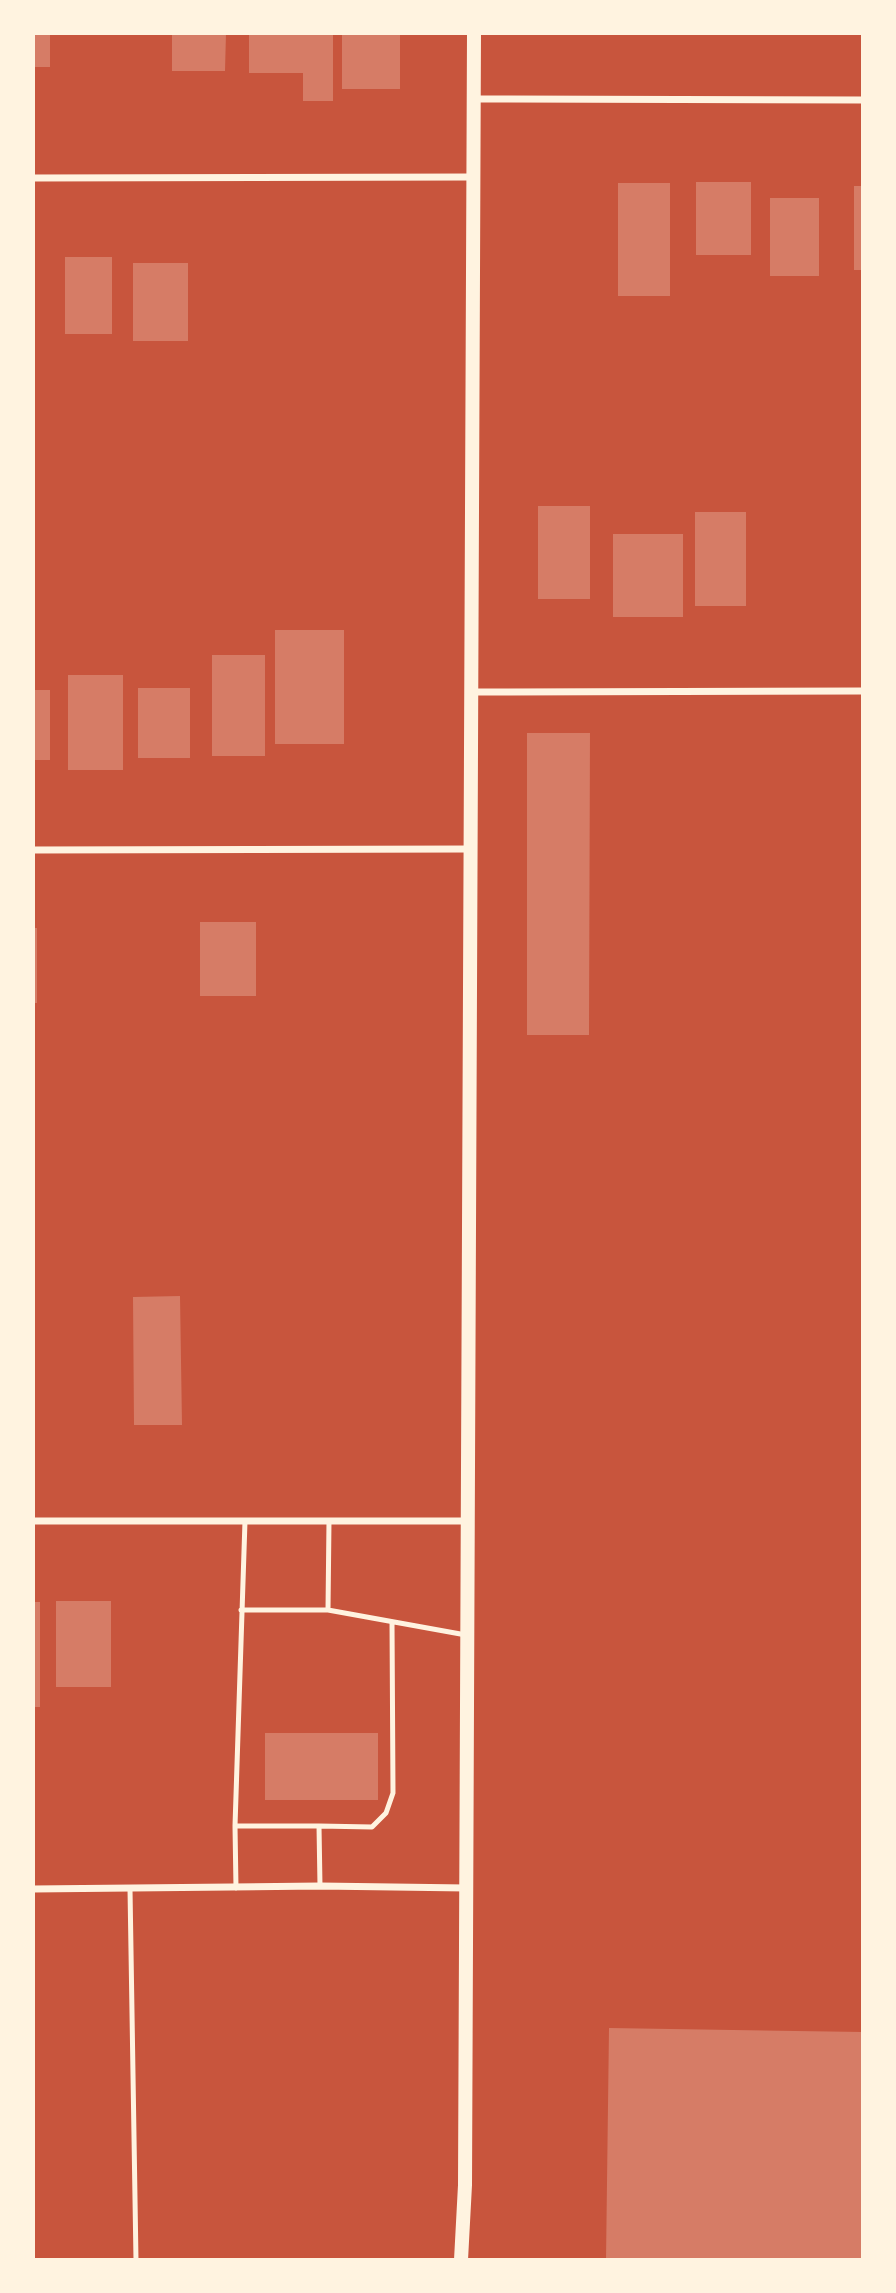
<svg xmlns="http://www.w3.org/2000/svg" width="896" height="2293" viewBox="0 0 896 2293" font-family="'Public Sans',sans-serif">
<rect width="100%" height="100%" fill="#c8553d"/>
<path fill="#d67c66" d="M33,33H50V67H33Z
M172,33H226L225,71H172Z
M249,33H333V101H303V73H249Z
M342,33H400V89H342Z
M696,182H751V255H696Z
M618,183H670V296H618Z
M854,186H863V270H854Z
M770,198H819V276H770Z
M65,257H112V334H65Z
M133,263H188V341H133Z
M538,506H590V599H538Z
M695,512H746V606H695Z
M613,534H683V617H613Z
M275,630H344V744H275Z
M212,655H265V756H212Z
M68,675H123V770H68Z
M138,688H190V758H138Z
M33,690H50V760H33Z
M527,733H590L589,1035H527Z
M200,922H256V996H200Z
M33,928H37V1003H33Z
M180,1296L182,1425H134L133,1297Z
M56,1601H111V1687H56Z
M33,1602H40V1707H33Z
M265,1733H378V1800H265Z
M609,2028L863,2032V2260H606Z"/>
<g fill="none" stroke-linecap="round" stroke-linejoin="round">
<path stroke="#fff3e0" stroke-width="5" d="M241,1610H328L329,1521
M328,1610L466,1635
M235,1826L245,1521
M319,1826L372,1827L386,1813L393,1793L392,1622
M236,1888L235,1826H319L320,1886
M130,1889L136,2260"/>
<path stroke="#fff3e0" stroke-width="7" d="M474,99L863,100
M33,178L472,177
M472,692L863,691
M33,850L471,849
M33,1521H468
M33,1889L320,1886L466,1888"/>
<path stroke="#fff3e0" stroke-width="14" d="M461,2260L465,2185L474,33"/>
</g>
<rect width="896" height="2293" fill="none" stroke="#fff3e0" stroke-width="70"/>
</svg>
